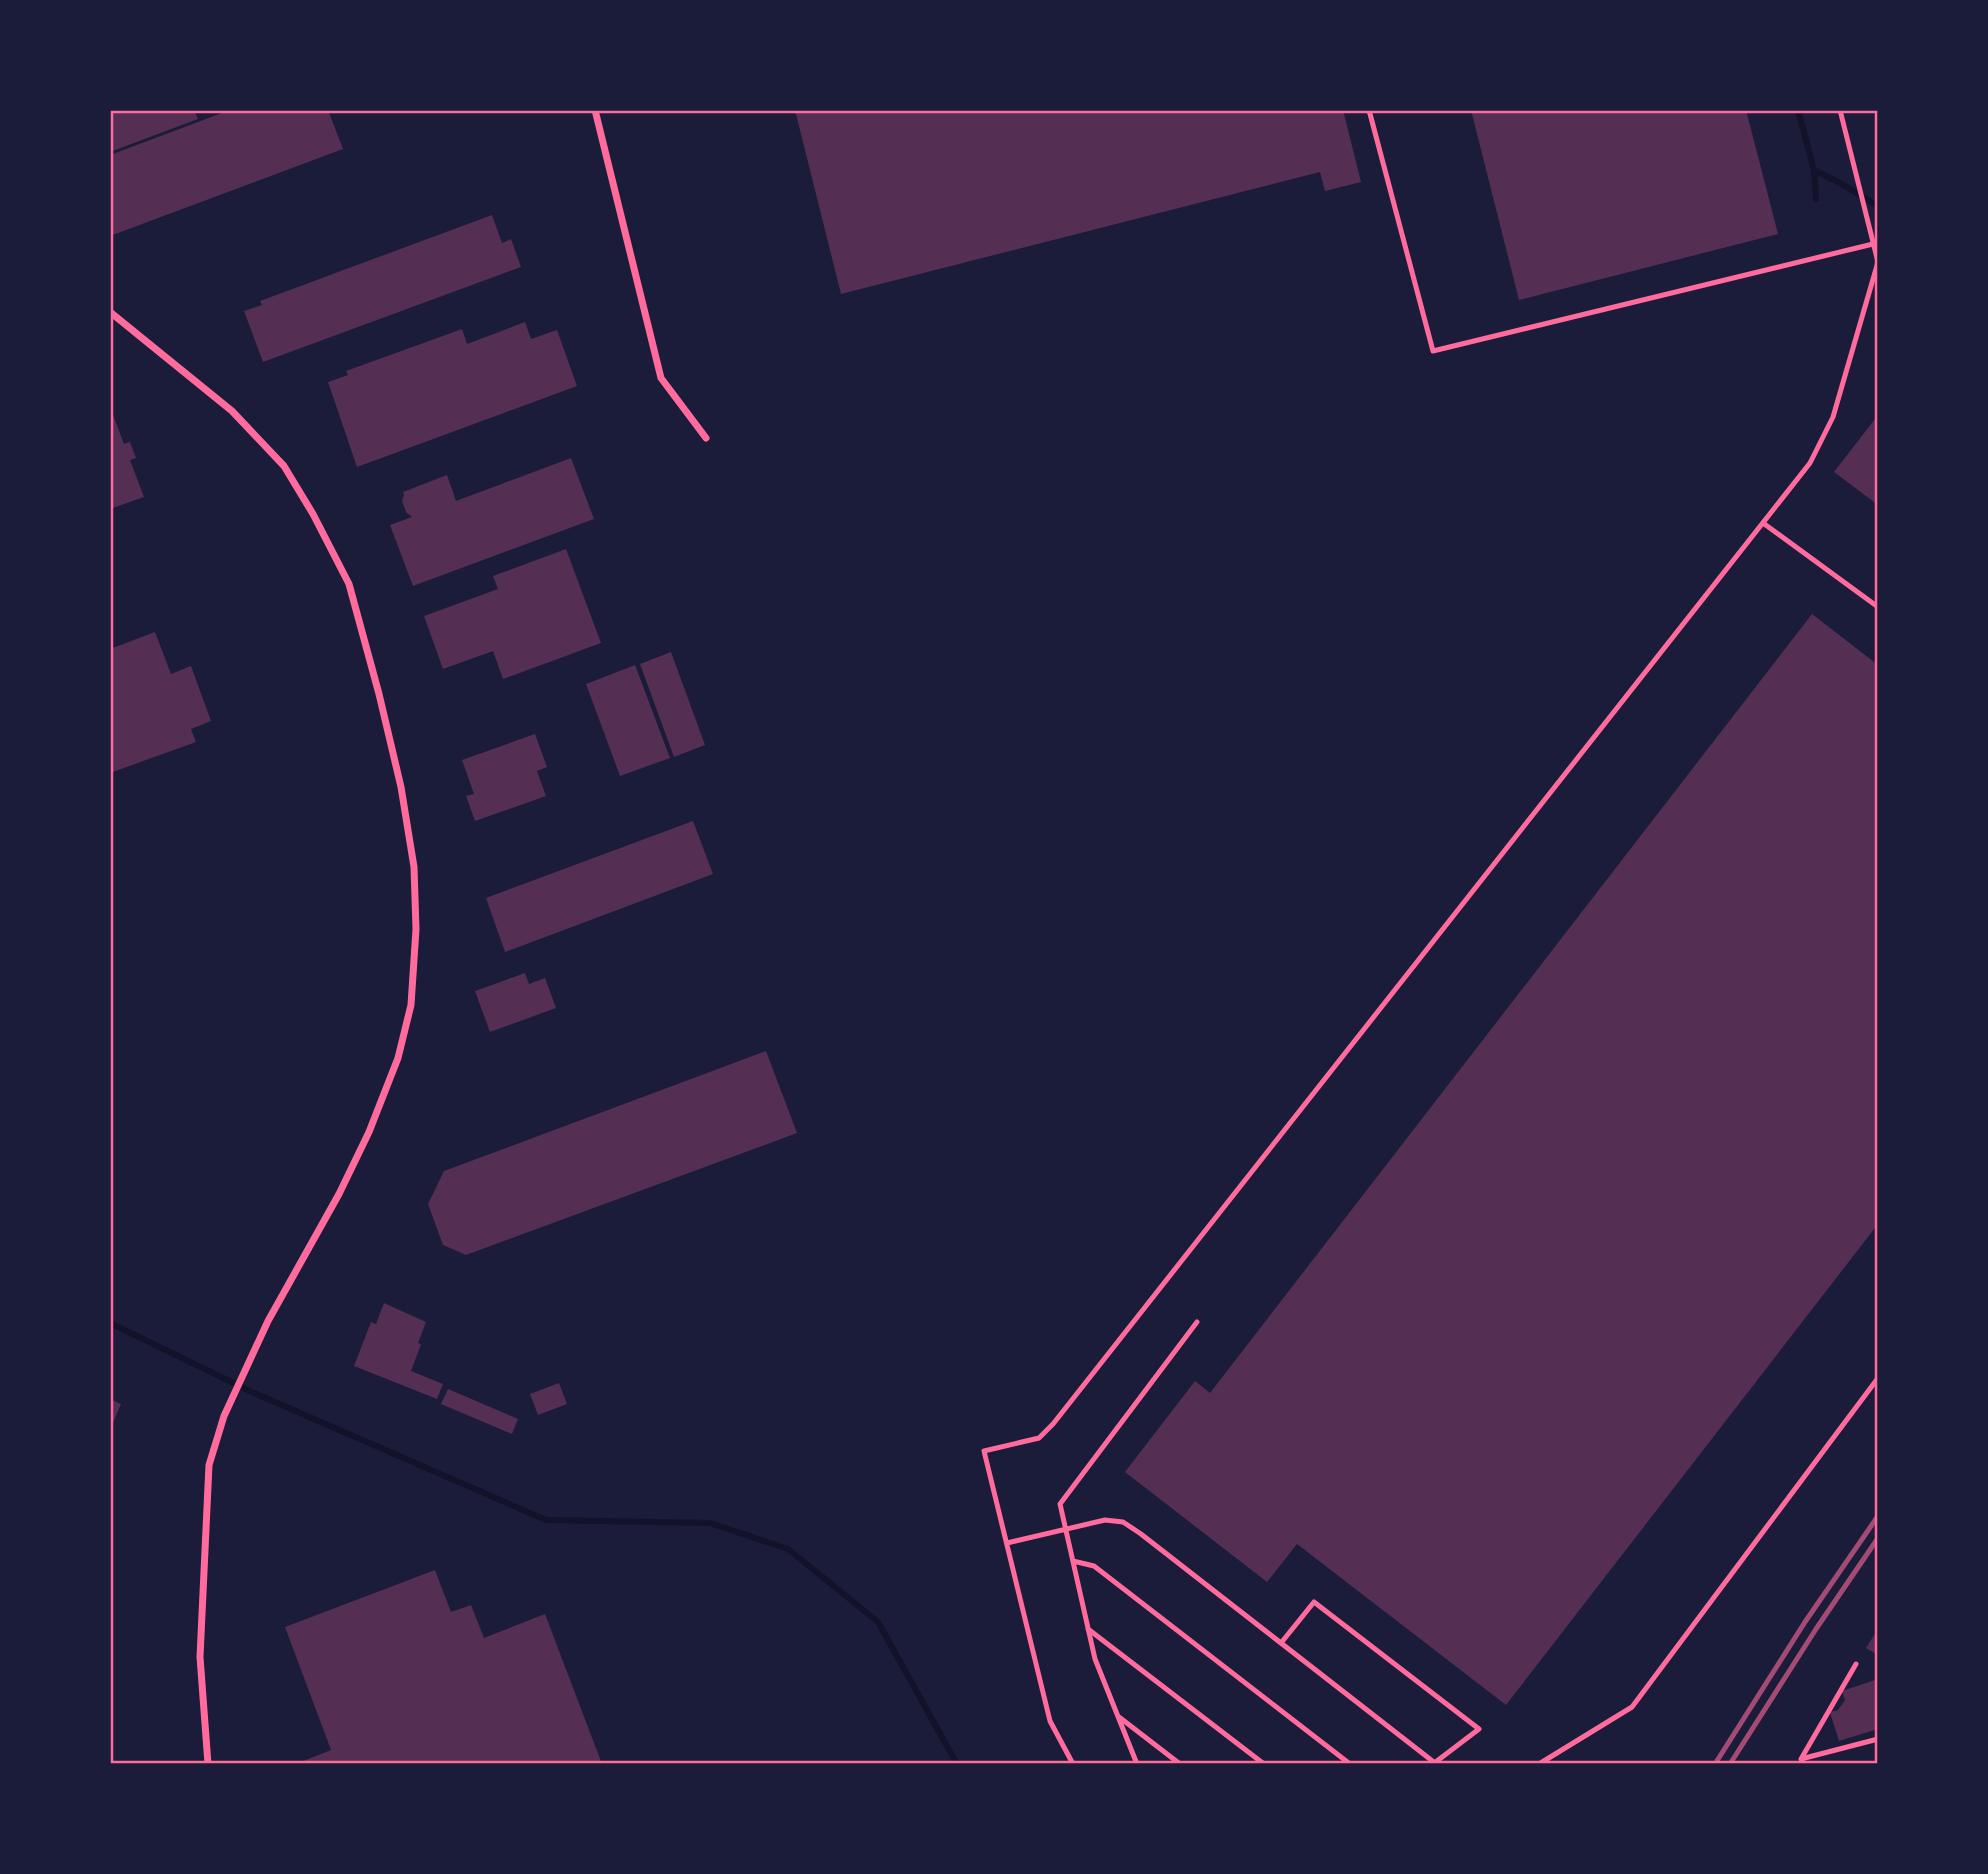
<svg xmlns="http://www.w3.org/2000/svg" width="1988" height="1874" viewBox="0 0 1988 1874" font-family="'Crimson Pro',serif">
<rect width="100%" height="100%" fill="#1b1b3a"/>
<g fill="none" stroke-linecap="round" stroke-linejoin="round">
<path stroke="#12122b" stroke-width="6" d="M1798,110L1814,170L1816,199
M1814,170L1840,183L1878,206
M110,1323L252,1392L546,1520L710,1523L788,1549L878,1622L957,1764"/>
</g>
<path fill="#542f53" d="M110,110H194L198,119L110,152Z
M230,110H328L343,149L110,236V155Z
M795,110H1343L1361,182L1325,191L1320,172L841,294Z
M1471,110H1746L1778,234L1519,300Z
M492,215L502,243L511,239L521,267L263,362L244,311L262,305L260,301Z
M525,322L531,339L557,330L577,386L357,467L328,382L348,375L346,371L462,329L467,344Z
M110,407L124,444L130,442L136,458L130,460L144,497L110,509Z
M1878,415V505L1834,472Z
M571,458L594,519L413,586L390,525L412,517L406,512L402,501L404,495L403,492L447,475L456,501Z
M566,549L601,643L503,679L493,651L443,669L424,616L498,589L493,576Z
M1812,614L1878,665V1224L1506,1705L1297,1544L1267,1582L1125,1472L1195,1381L1210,1393Z
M155,632L171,674L191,666L211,721L191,729L196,742L110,773V649Z
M671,652L705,745L674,757L640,664Z
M635,665L670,758L620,776L586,684Z
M535,734L547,767L537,771L546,796L475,821L466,796L474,794L462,760Z
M693,821L713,874L505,952L486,898Z
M525,973L529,984L545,978L556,1008L490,1032L475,991Z
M766,1051L797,1133L466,1255L443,1245L428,1204L444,1171Z
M384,1303L426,1322L418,1343L421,1344L411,1371L443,1384L437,1399L354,1366L371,1322L376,1324Z
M559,1383L567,1404L538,1415L530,1394Z
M448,1389L518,1419L512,1434L441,1404Z
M110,1399L121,1404L110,1430Z
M435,1570L451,1612L471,1605L484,1638L545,1614L602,1764H296L331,1750L285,1627Z
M1878,1629V1655L1866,1648Z
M1878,1679V1729L1839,1741L1830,1712L1838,1710L1845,1700L1842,1691Z"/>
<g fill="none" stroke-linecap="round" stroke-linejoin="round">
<path stroke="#ff6b9d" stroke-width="5" d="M1369,110L1433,351L1873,244
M1763,523L1878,607
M1007,1543L1105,1520L1123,1522L1141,1534L1435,1763
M1073,1561L1094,1566L1350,1764
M1088,1629L1264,1764
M1281,1643L1314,1602L1479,1729L1433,1764
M1856,1664L1801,1759L1878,1739
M1119,1717L1180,1764
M1073,1764L1050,1721L984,1451L1039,1438L1053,1424L1810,463L1833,417L1878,262L1840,110
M1137,1764L1095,1659L1060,1504L1197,1322
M1539,1764L1632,1707L1878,1378"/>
<path stroke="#ff6b9d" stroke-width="7" d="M595,110L661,378L706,438
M110,312L232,411L284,466L313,514L349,584L379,694L401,787L414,867L416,929L411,1005L398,1058L369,1132L339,1194L268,1321L224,1416L209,1465L200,1657L208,1764"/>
<path stroke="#a44b75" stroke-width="5" d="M1715,1764L1805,1622L1878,1516
M1730,1764L1816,1629L1878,1538"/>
</g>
<rect width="1988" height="1874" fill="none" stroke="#1b1b3a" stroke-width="224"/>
<rect x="112" y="112" width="1764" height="1650" fill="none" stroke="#ff6b9d" stroke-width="2.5"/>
</svg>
